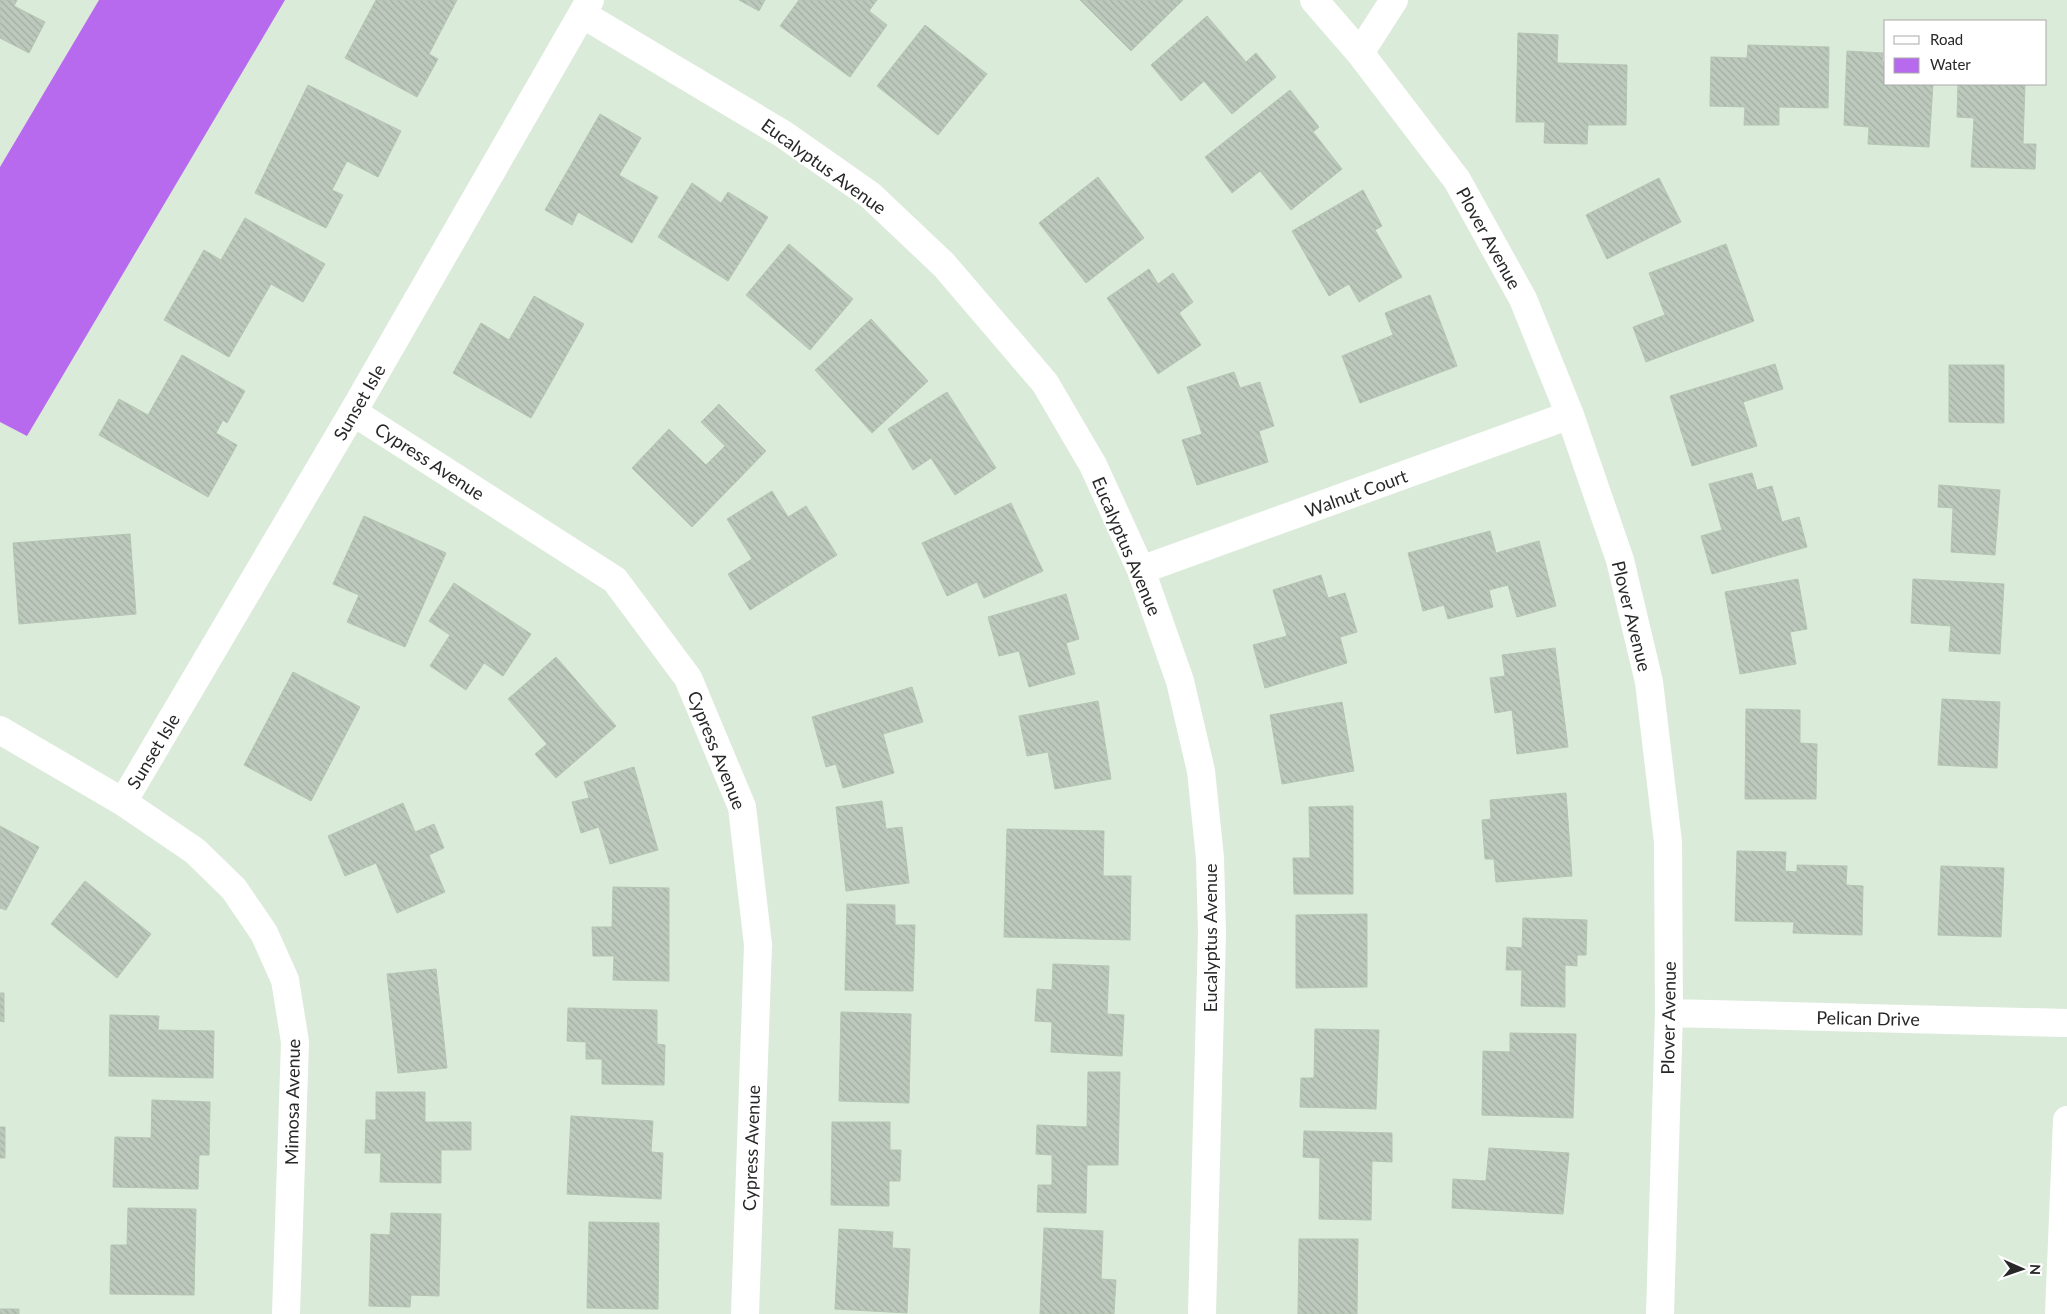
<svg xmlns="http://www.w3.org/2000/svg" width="2067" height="1314" viewBox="0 0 2067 1314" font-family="Lato,sans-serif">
<defs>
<pattern id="building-back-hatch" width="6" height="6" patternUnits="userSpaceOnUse" patternTransform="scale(1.25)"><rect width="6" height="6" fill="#bdc9bc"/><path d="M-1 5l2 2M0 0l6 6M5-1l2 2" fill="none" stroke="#a2ada2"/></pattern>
</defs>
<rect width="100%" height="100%" fill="#dbebd9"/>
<path fill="#b76aee" d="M99,0H285L27,436L0,422V167Z"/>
<path fill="url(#building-back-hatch)" stroke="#b4c5b3" d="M0,0H17L14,6L45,22L29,53L0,38Z
M376,0H457L429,54L438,59L417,97L345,58Z
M739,0H765L759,11Z
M799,0H877L869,11L887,25L850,77L780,26Z
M1080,0H1183L1131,51Z
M1207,16L1246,62L1256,53L1276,77L1232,114L1204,81L1181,101L1151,65Z
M925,25L987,74L938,135L877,86Z
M1518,33L1558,35L1557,63L1627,65L1626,125H1588L1587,144L1544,143L1545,122H1516Z
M1748,45L1829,47L1828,108L1779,107V125H1744L1745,107L1710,106L1711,57L1747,58Z
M1847,51L1883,53L1882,62H1886V84H1933L1929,147L1868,144L1869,127L1844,125Z
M1958,84H2025L2023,144H2036L2035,169L1971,167L1974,118L1957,117Z
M308,85L401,131L378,177L347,161L332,190L343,195L326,228L255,193Z
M1290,90L1319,127L1313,132L1342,169L1291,210L1260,171L1232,193L1205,157Z
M600,114L641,138L619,175L658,197L632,243L578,212L572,225L545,210Z
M1098,177L1144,238L1086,283L1039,223Z
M1659,178L1681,222L1607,259L1586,215Z
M692,183L721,203L728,192L768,217L728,281L658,237Z
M1363,190L1382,226L1375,230L1402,277L1359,302L1349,284L1329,296L1292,231Z
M245,218L325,264L303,302L271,284L229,357L164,320L204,250L221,260Z
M789,244L853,299L810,350L746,295Z
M1726,244L1754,321L1646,362L1633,327L1665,315L1649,273Z
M1149,269L1158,284L1173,273L1193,302L1179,313L1201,345L1158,374L1107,298Z
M1430,295L1457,366L1360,403L1342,356L1393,335L1385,313Z
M534,296L584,324L531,418L453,373L481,323L509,340Z
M871,319L928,381L872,433L815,370Z
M182,355L245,391L227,423L223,420L216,433L237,445L208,497L99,435L119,399L148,415Z
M1775,364L1783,389L1743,402L1757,446L1692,466L1670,396Z
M1949,365H2004V423L1949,422Z
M1234,372L1240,388L1260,382L1274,426L1259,431L1268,462L1197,485L1182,440L1202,434L1187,387Z
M947,392L996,468L955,495L931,458L913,470L888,429Z
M719,404L766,451L692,527L632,468L669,429L706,465L725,446L701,422Z
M1752,473L1757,490L1772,486L1782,522L1799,517L1807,547L1712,574L1701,536L1722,530L1709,484Z
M1939,485L2000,490L1995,555L1951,552L1953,508L1938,507Z
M772,491L788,517L806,506L837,555L750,610L728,574L752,559L727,519Z
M1011,503L1043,571L984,598L977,582L947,596L922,543Z
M364,516L446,553L405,647L347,622L359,595L333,584Z
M1490,531L1496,553L1539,541L1556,606L1517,617L1508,585L1489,590L1493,607L1448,619L1444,605L1423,611L1408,553Z
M130,534L136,614L19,624L13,543Z
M1321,575L1328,598L1345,593L1357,632L1340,637L1347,663L1265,688L1253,645L1287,636L1273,590Z
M1798,579L1807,629L1790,632L1796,664L1740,674L1725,592Z
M1913,579L2004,584L2000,654L1949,651L1951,626L1911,623Z
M454,583L531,634L503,676L484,663L466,690L430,666L450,635L429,621Z
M1066,594L1079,639L1066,643L1075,674L1029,687L1019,651L999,656L988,617Z
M1555,648L1568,747L1517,754L1512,710L1495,713L1490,678L1505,676L1502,655Z
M556,657L616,726L556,778L535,754L547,744L508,699Z
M293,672L360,707L311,801L244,765Z
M912,687L923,722L883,734L894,773L843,788L836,764L826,767L812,717Z
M1942,699L2000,702L1997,768L1938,765Z
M1098,701L1111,779L1055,789L1048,752L1027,756L1019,716Z
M1342,702L1354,771L1282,784L1270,715Z
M1746,709L1800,710V743L1817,744L1816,799H1745Z
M634,767L658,850L610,864L599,827L581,833L572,802L589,798L584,782Z
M1566,793L1572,876L1496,882L1494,859H1485L1482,820L1491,819L1490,800Z
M882,801L886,829L902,827L909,883L846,891L836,807Z
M403,803L415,832L434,824L444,848L429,855L445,892L397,913L376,863L345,876L328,836Z
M1353,806V894H1294L1293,858H1310L1309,807Z
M0,826L39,847L6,910L0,908Z
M1007,829L1104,831L1103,876H1131L1130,940L1004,937Z
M1737,851L1786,852L1785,871L1797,872V865L1847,866L1846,885L1863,886L1862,935L1793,933L1794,922L1735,921Z
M1941,866L2004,868L2001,937L1938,935Z
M85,881L151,934L117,978L51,924Z
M613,887L669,888V981L613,980L614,956H593L592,927H612Z
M847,904L895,905V925H915L913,991L845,990Z
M1367,914V987L1296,988V915Z
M1523,918L1587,920L1586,955H1577V966L1565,965V1007L1521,1006L1522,970H1506L1507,947L1522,948Z
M1053,964L1109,966L1107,1014L1124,1015L1122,1056L1051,1052L1052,1022L1035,1021L1037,989L1052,990Z
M436,969L447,1068L398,1073L387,974Z
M0,993H4V1022L0,1021Z
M568,1008L657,1010V1044L665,1045L664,1085L602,1084V1059H586V1042L567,1041Z
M841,1012L911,1014L909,1103L839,1101Z
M110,1015L159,1016L158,1030L214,1031L213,1078L109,1076Z
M1315,1029L1379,1030L1376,1109L1300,1107L1301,1078H1314Z
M1510,1033L1576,1034L1573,1118L1482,1115L1483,1051L1510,1052Z
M1088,1072H1120L1118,1165H1087L1086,1213L1037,1212L1038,1185H1052V1155L1036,1154L1037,1125L1087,1127Z
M376,1092H425V1122H471V1150H441V1183L380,1182L381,1153H365L366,1120H376Z
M152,1100L210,1102L209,1155H199L198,1189L113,1187L115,1137L151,1138Z
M571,1116L653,1121L651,1152L663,1153L661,1199L567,1194Z
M832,1122H890V1150H901L900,1181H889V1206L831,1205Z
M0,1127H5V1158H0Z
M1304,1131L1392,1133V1162L1372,1161L1371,1220L1319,1219L1320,1158L1303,1157Z
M1489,1148L1569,1153L1563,1214L1452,1208L1453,1179L1486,1181Z
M128,1208L196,1209L194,1295L110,1294L111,1245H127Z
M391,1213L441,1214L439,1296L411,1295L410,1307L369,1306L371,1234L390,1235Z
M589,1222L659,1223L658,1309L587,1308Z
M1044,1228L1103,1231L1101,1279L1116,1280L1114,1314H1040Z
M839,1229L893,1232L892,1248L910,1249L907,1313L835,1309Z
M1299,1239H1358L1357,1314H1298Z
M0,1309H19V1314H0Z"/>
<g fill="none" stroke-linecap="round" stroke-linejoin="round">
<path stroke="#fff" stroke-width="28" d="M1314,0L1360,53L1457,180L1523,299L1570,415L1620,560L1649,682L1668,842L1669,1013L1660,1314
M582,14L783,134L870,195L944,265L1045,383L1093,465L1141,570L1180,681L1201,771L1210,858L1212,933L1202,1314
M1360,53L1394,0
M353,412L615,580L688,678L742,807L758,945L745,1314
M1141,570L1570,415
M0,730L123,802L195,851L234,889L264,933L285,980L295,1042L286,1314
M123,802L353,412L590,0
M1669,1013L2067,1023
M2059,1314L2067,1120"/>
</g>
<g text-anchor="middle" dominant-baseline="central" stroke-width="4.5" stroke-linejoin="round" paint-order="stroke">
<g font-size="18" fill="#282828" stroke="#fff">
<text transform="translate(824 166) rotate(36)">Eucalyptus Avenue</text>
<text transform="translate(1489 238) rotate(61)">Plover Avenue</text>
<text transform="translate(359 402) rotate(-60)">Sunset Isle</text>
<text transform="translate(430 461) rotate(33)">Cypress Avenue</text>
<text transform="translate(1356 493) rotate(-20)">Walnut Court</text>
<text transform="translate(1127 546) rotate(67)">Eucalyptus Avenue</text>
<text transform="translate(1632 616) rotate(76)">Plover Avenue</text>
<text transform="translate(717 750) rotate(68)">Cypress Avenue</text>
<text transform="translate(153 751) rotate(-59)">Sunset Isle</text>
<text transform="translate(1210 938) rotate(-90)">Eucalyptus Avenue</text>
<text transform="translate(1668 1018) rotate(-89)">Plover Avenue</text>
<text transform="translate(1868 1018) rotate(1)">Pelican Drive</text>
<text transform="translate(292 1102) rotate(-89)">Mimosa Avenue</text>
<text transform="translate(751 1148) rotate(-88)">Cypress Avenue</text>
</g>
</g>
<rect x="1884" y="20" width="162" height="65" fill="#ffffff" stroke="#a9a9a9"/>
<rect x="1894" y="36" width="25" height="8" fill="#ffffff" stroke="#a9a9a9"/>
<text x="1930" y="45" font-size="15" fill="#282828">Road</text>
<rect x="1894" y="58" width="25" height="15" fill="#b76aee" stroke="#a9a9a9"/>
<text x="1930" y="70" font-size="15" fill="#282828">Water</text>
<g transform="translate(2022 1269) rotate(92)" stroke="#ffffff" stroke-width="4" paint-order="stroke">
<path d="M0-4L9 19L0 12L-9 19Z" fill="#282828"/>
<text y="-8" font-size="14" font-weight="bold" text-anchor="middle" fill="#282828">N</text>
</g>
</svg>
